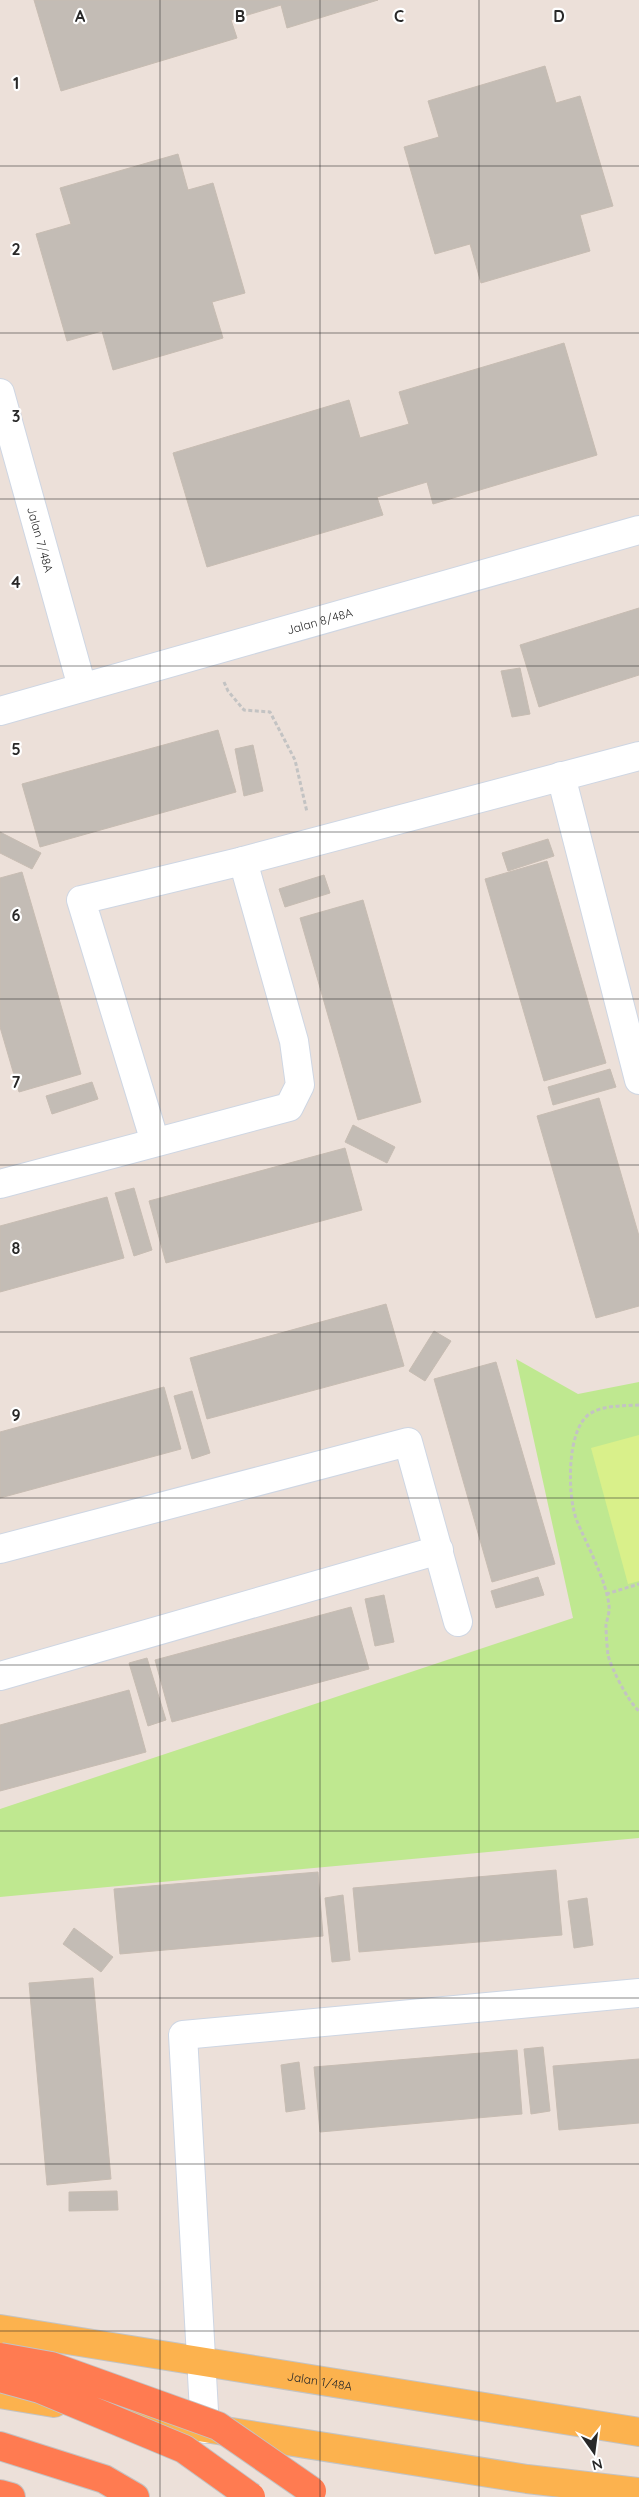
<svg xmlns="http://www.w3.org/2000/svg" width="639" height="2497" viewBox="0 0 639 2497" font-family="Quicksand,sans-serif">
<rect width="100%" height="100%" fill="#ece0d9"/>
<path fill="#bfe890" d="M516,1359L578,1394L639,1382V1838L0,1897V1809L573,1618Z"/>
<path fill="#d9f08a" d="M639,1435V1581L628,1584L591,1448Z"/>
<path fill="#c3bcb5" stroke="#c7bcb2" d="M34,0H378L287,28L281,5L231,20L237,38L61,91Z
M545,66L556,103L580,96L613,206L580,215L590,251L481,283L470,244L435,254L404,147L439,137L428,101Z
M178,154L188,190L213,183L245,293L212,302L223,338L113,370L102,331L67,341L36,234L71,224L60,188Z
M564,343L597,455L433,504L427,482L377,497L383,515L207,567L173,453L349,400L360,438L409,424L399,392Z
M639,608V675L539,707L520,645Z
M520,668L530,714L512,717L501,671Z
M218,730L236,792L40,847L22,784Z
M253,745L263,791L244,796L235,749Z
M0,832L41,853L32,869L0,853Z
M548,839L554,856L508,871L502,853Z
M547,861L606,1063L544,1081L485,879Z
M22,872L81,1074L19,1092L0,1027V878Z
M324,875L330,893L285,907L279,889Z
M363,900L421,1102L358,1120L300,918Z
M610,1069L616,1087L553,1105L548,1087Z
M92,1082L98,1099L52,1114L46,1096Z
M599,1098L639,1236V1306L596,1318L537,1116Z
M353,1125L395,1147L387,1163L345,1142Z
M345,1148L362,1210L166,1263L149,1201Z
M134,1188L152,1250L134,1256L115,1193Z
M107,1197L124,1258L0,1292V1226Z
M386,1304L404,1366L207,1419L190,1358Z
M434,1331L451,1341L425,1381L409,1371Z
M496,1362L555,1564L492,1582L434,1379Z
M164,1387L181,1449L0,1498V1432Z
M192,1391L210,1453L192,1459L174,1396Z
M538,1577L544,1595L496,1608L491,1591Z
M384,1595L394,1642L375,1646L365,1599Z
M351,1607L369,1669L172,1722L155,1660Z
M147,1658L166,1720L148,1726L129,1663Z
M129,1690L146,1752L0,1791V1725Z
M556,1870L562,1935L359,1952L353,1888Z
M318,1872L323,1936L120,1954L114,1889Z
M343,1895L350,1960L332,1962L325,1898Z
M587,1898L593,1945L574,1948L568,1901Z
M74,1928L113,1957L101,1972L63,1944Z
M93,1978L111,2179L47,2185L29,1983Z
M543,2047L550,2111L531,2114L524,2049Z
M517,2050L522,2114L320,2132L314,2067Z
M639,2059V2123L559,2130L553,2066Z
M299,2062L305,2109L286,2112L281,2065Z
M117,2191L118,2210L69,2211V2192Z"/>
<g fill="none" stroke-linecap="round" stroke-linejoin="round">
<g stroke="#ced6e3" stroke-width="30">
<g id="minor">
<path id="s1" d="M0,393L82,687"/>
<path id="s2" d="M0,711L639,530"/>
<path d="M561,776L639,1080"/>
<path d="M155,1142L81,900L243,861L639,756"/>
<path d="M0,1184L289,1107L300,1085L294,1041L243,861"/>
<path d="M0,1549L408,1442L458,1622"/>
<path d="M0,1676L439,1550"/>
<path d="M205,2429L183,2035L639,1993"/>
</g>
</g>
<g stroke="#c3c3c3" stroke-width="30">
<g id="major">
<path id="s3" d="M0,2329L639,2432"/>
<path d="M0,2394L54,2403"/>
<path d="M111,2413L527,2479L639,2492"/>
</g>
</g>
<g stroke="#c3c3c3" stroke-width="30">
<path id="highway" d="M0,2446L104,2479L135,2497
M0,2494L11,2497"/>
</g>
<path stroke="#c3c3c3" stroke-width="3" stroke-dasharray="4 2.5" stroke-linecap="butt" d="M224,682L228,691L244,710L270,712L295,760L307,812
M639,1405C624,1406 604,1405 591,1413C566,1427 567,1497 577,1521C586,1543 607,1582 609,1606C610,1612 607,1619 606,1625C606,1634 607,1646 608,1655C611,1668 629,1703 639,1711
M606,1594L639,1584"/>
<use href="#minor" stroke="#fff" stroke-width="28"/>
<use href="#major" stroke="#fcb24e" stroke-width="28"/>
<use href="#highway" stroke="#ff7b51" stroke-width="28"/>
<g stroke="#c3c3c3" stroke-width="30" stroke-linecap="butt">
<path id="highway-bridge" d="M0,2357L51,2366L218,2426L312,2491
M0,2378L40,2389L184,2449L251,2497"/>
</g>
<use href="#highway-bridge" stroke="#ff7b51" stroke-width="28"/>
</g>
<path fill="none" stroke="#282828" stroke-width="1" stroke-opacity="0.55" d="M160,0V2497M320,0V2497M479,0V2497M0,166H639M0,333H639M0,499H639M0,666H639M0,832H639M0,999H639M0,1165H639M0,1332H639M0,1498H639M0,1665H639M0,1831H639M0,1998H639M0,2164H639M0,2331H639"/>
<g text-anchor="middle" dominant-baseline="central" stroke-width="4.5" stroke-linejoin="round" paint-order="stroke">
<g font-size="12" fill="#282828" stroke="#fff">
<text stroke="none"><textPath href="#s1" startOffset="152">Jalan 7/48A</textPath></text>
<text stroke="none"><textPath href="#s2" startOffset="332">Jalan 8/48A</textPath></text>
<text stroke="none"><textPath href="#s3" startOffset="324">Jalan 1/48A</textPath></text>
</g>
</g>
<g font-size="16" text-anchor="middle" font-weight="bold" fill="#282828" stroke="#fff" stroke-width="4.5" stroke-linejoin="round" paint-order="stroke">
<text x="80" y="22">A</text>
<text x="240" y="22">B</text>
<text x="399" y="22">C</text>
<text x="559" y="22">D</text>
<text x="16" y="89">1</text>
<text x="16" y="255">2</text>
<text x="16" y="422">3</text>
<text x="16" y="588">4</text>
<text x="16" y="755">5</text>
<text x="16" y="921">6</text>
<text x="16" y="1088">7</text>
<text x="16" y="1254">8</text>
<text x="16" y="1421">9</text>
</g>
<g transform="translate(594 2452) rotate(166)" stroke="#ffffff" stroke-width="4" paint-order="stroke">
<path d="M0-4L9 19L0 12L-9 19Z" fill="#282828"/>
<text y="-8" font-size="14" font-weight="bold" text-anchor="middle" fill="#282828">N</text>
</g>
</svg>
